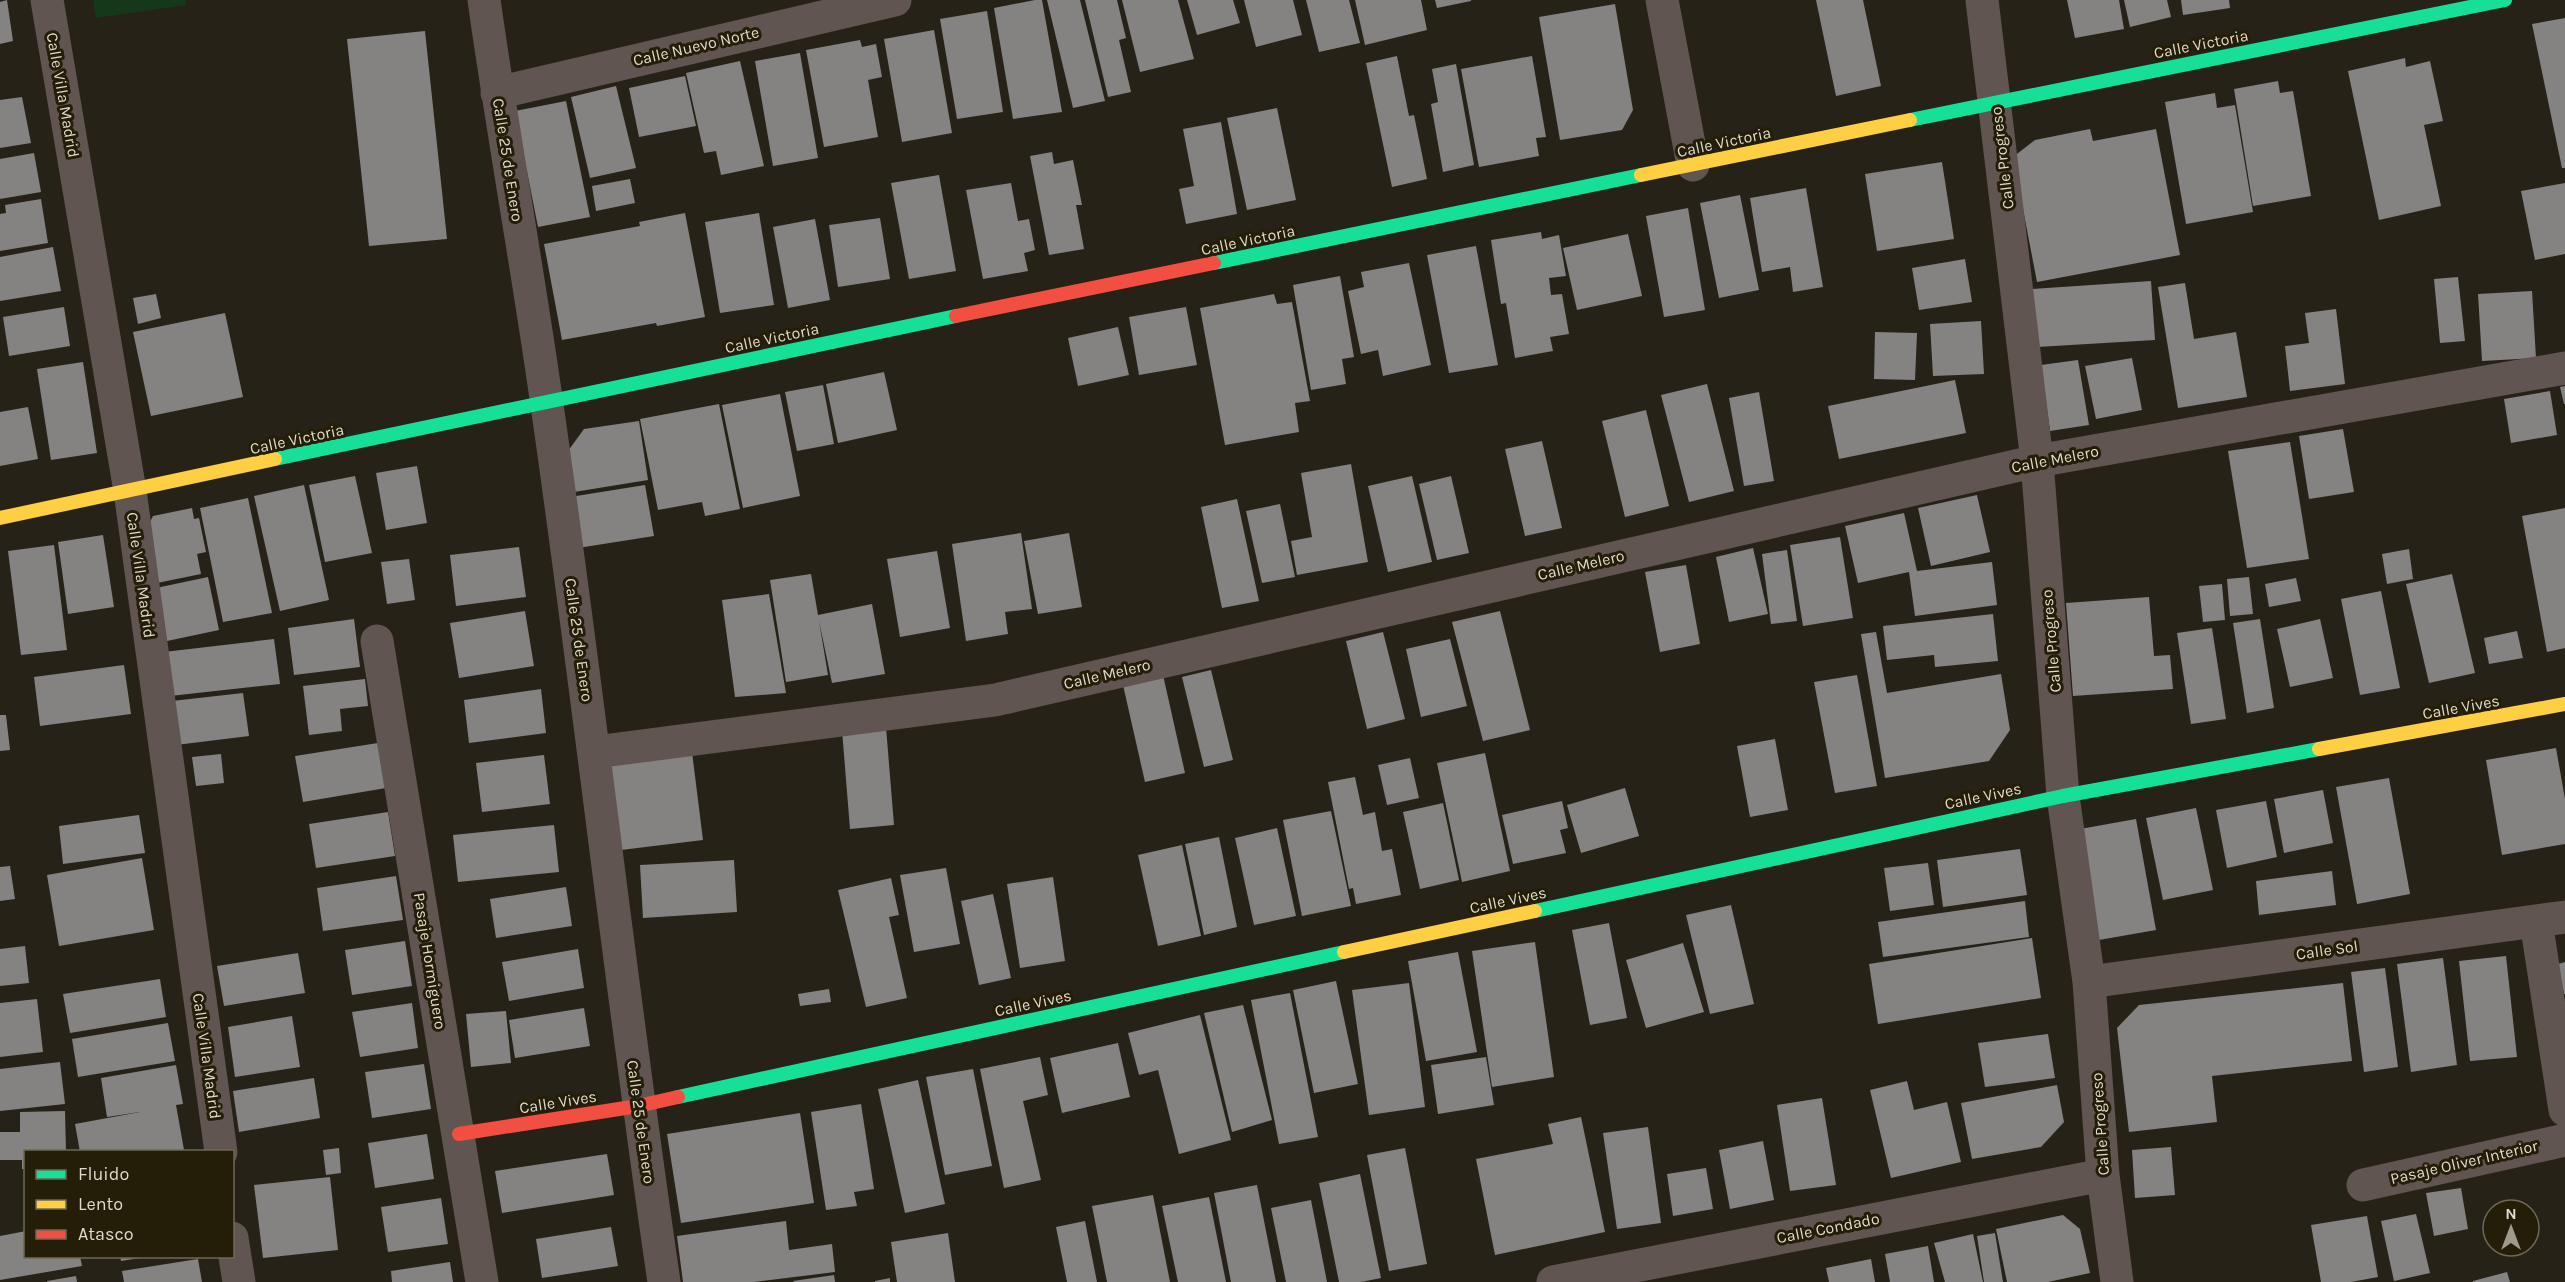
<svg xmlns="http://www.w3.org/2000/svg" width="2565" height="1282" viewBox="0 0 2565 1282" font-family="Karla,sans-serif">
<rect width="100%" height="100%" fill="#272217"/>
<path fill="#143819" d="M93,0H185L186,5L96,18Z"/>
<path fill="#858282" d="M7,0L13,41L0,44V2Z
M1035,0H1042L1062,112L1013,119L994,8Z
M1047,0H1080L1105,101L1073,108Z
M1085,0H1117L1126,38L1119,40L1131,92L1108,97Z
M1122,0H1178L1194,59L1140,72Z
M1187,0H1233L1240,23L1197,35Z
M1244,0H1293L1302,35L1256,47Z
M1306,0H1349L1360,43L1319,52Z
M1355,0H1421L1427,30L1365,45Z
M1435,0H1471V1L1437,8Z
M1816,0H1863L1881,86L1836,96Z
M2067,0H2119L2124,29L2075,38Z
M2124,0H2167L2171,17L2130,27Z
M2181,0H2229L2230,8L2183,15Z
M1615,4L1633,110L1622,130L1560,140L1539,17Z
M987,11L1003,112L957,119L940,19Z
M2565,18V168H2562L2532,24Z
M934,30L952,133L902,142L884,39Z
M425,31L447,239L369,246L347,39Z
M860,40L862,47L876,44L882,77L868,80L878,137L824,147L806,50Z
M800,53L818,158L773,166L755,61Z
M1397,56L1409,116L1414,115L1427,179L1392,187L1366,63Z
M1532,56L1546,137L1536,138L1539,156L1479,167L1461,69Z
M2405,58L2406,67L2430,61L2443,121L2424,125L2441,206L2379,220L2348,71Z
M740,61L764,166L721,175L716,151L704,153L686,73Z
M1456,64L1474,165L1443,172L1431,104L1438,102L1432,69Z
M685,76L696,126L639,137L629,88Z
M2278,81L2280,93L2293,91L2311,196L2253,206L2234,89Z
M616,86L636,168L590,178L571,97Z
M2215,93L2217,108L2235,105L2253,212L2186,224L2165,102Z
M22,97L31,143L0,148V100Z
M566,101L590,217L538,227L515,111Z
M1277,108L1296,200L1247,210L1227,118Z
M1221,122L1237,214L1186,224L1179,189L1194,186L1183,129Z
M2090,129L2093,141L2156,129L2180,255L2037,282L2013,157L2035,140Z
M1052,152L1054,164L1073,160L1082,205H1076L1084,249L1049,255L1030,156Z
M34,153L41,192L0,199V159Z
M1942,162L1954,239L1877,251L1865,174Z
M939,175L956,271L909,279L891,183Z
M630,179L635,203L596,211L592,186Z
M1011,183L1018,221L1029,219L1035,250L1024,253L1028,271L983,279L966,190Z
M2565,183V254L2535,260L2521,191Z
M1806,188L1823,287L1793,292L1790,267L1762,272L1750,198Z
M1740,195L1759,290L1719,298L1700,203Z
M41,199L48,243L0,251V214L6,213L5,205Z
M1688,208L1705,310L1664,317L1646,216Z
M685,213L705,317L657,326L656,323L562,340L544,244L640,226L639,222Z
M759,213L774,305L720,313L705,222Z
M880,218L890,279L838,287L829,225Z
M815,219L830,300L788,308L773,227Z
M1541,232L1542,239L1559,235L1566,276L1549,278L1551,295L1562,294L1569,334L1550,337L1553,351L1515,358L1506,303L1501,304L1491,240Z
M1628,234L1642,296L1577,310L1563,248Z
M1476,246L1498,365L1449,373L1427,255Z
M53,247L61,291L0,301V257Z
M1965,259L1972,302L1919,310L1912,268Z
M1409,263L1431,365L1383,376L1378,350L1361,354L1348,291L1364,287L1361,272Z
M1340,276L1354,357L1342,359L1346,384L1311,390L1293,285Z
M2458,277L2465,341L2440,343L2434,279Z
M2151,281L2155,340L2037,347L2032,289Z
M2185,283L2194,339L2236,332L2247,397L2178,408L2158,287Z
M2532,291L2536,358L2482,361L2478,294Z
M156,294L161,318L138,324L133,298Z
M1274,294L1277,304L1292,302L1310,401L1295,403L1299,432L1225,445L1200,308Z
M64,307L70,346L9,356L3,317Z
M1186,307L1197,365L1139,375L1129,317Z
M2336,309L2345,384L2290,391L2285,346L2309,343L2305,313Z
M225,313L243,397L151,416L133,332Z
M1981,321L1984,374L1933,376L1930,324Z
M1118,327L1129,375L1078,386L1068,338Z
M1875,332L1917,333L1915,380L1874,379Z
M2132,358L2142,410L2096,419L2085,366Z
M2078,360L2089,425L2050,431L2041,365Z
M83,362L97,453L51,460L37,369Z
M884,372L897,430L838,443L826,384Z
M1955,380L1966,433L1839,459L1828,406Z
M1707,384L1734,491L1689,502L1661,395Z
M823,385L834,444L797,451L785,392Z
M2565,386V404H2564L2560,387Z
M2550,391L2557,435L2511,443L2504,399Z
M1759,392L1774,481L1744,486L1729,398Z
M780,394L800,496L743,508L722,405Z
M719,404L740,509L705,516L702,502L658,510L640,419Z
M28,407L38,459L0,466V412Z
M1646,410L1669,506L1625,517L1602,421Z
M639,421L648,480L574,492L568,451L584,429Z
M2343,429L2354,492L2309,499L2299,436Z
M1542,441L1562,528L1525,536L1505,449Z
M2290,442L2309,559L2247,568L2228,451Z
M1351,464L1368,562L1297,575L1291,541L1312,537L1301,473Z
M417,466L427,523L386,530L376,473Z
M355,476L372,553L325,562L309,485Z
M1412,476L1432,562L1388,572L1368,486Z
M1451,476L1469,553L1437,560L1419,484Z
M304,485L329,600L280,611L254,496Z
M645,485L654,536L578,548L570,497Z
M1977,495L1990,552L1931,566L1918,508Z
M248,498L272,613L223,622L200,508Z
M1237,499L1259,601L1222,608L1201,507Z
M1280,504L1295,577L1262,583L1246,511Z
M192,508L194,519L199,518L206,552L197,554L201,574L157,583L146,530L153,516Z
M2565,508V648L2547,652L2522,516Z
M1904,513L1917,571L1992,562L1997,605L1915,616L1909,572L1858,583L1845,526Z
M1021,533L1032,609L1005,612L1008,634L966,641L952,544Z
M1069,533L1082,607L1038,614L1024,541Z
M103,535L114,607L68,614L58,542Z
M1840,537L1853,618L1803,626L1790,545Z
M54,545L67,650L21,655L8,551Z
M519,547L526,597L456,606L450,555Z
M1753,548L1768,614L1729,622L1716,557Z
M2409,549L2413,579L2387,584L2382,554Z
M1787,550L1797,621L1771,624L1762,554Z
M937,551L950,628L900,637L887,559Z
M409,559L415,600L387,604L381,562Z
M1686,565L1700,644L1660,652L1645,572Z
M811,574L818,615L872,604L885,674L832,683L819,621L828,675L786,682L770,580Z
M2452,574L2475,673L2429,683L2406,584Z
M208,577L219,630L167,641L156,588Z
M2249,577L2253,614L2230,616L2227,579Z
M2296,578L2301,601L2269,607L2265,584Z
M2222,584L2225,620L2203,622L2199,586Z
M2381,591L2400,688L2360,695L2341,599Z
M769,594L786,693L735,697L722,600Z
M2149,597L2154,656L2170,655L2173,689L2073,696L2066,603Z
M525,611L534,666L459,678L450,623Z
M1500,611L1530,730L1483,741L1452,622Z
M1993,614L1998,661L1935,667L1934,655L1887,660L1883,626Z
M354,619L360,667L294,675L288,628Z
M2260,619L2274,708L2247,713L2233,623Z
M2320,619L2333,678L2290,687L2277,629Z
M2212,628L2226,719L2191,724L2177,633Z
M2517,631L2523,658L2489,664L2484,638Z
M1383,632L1405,719L1367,729L1346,641Z
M1876,632L1887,693L2001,674L2010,730L1989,761L1885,778L1861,634Z
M274,639L280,684L170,696L164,652Z
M1450,639L1467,706L1421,717L1406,649Z
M124,665L131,714L40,726L34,677Z
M1211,670L1233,760L1204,767L1182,677Z
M1163,675L1185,773L1145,782L1123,685Z
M1857,675L1877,786L1835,793L1814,682Z
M365,679L368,706L340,709L342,731L309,735L303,686Z
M541,689L546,733L469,743L464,700Z
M243,693L249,736L176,745L172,701Z
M0,715H6L10,750L0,751Z
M886,727L894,825L850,829L842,730Z
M1775,739L1788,810L1750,817L1737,746Z
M378,743L386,788L303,802L295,756Z
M2556,748L2565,799V844L2502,855L2486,760Z
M692,752L703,840L621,850L609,763Z
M1485,753L1510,871L1462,882L1437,763Z
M221,754L224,783L196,786L192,757Z
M544,755L550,804L482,812L476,763Z
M1410,758L1419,798L1387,805L1378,765Z
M1355,777L1363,815L1375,812L1382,851L1392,849L1401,895L1356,904L1353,888L1349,889L1328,782Z
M2389,778L2410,894L2357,904L2336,787Z
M1625,788L1639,836L1581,853L1567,805Z
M2323,790L2333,843L2284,853L2274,799Z
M1562,801L1568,828L1560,830L1566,853L1513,864L1502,815Z
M2266,801L2277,857L2227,868L2216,810Z
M1443,803L1459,880L1420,889L1403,812Z
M2196,808L2213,890L2163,900L2146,818Z
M1331,811L1351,906L1302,916L1283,820Z
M388,812L395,856L316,868L309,824Z
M139,815L145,853L63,864L59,826Z
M2136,819L2156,930L2099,940L2080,829Z
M554,825L559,872L458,882L453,835Z
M1277,828L1296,916L1254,925L1235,838Z
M1219,837L1237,927L1204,935L1185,844Z
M1182,845L1201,936L1158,946L1138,855Z
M2020,849L2027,895L1943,907L1937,860Z
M142,858L154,930L59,946L47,875Z
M734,860L737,912L643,918L640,865Z
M1928,863L1934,905L1890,911L1884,868Z
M10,866L15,899L0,901V867Z
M946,868L960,944L914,952L900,875Z
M2332,871L2336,905L2259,915L2256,881Z
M396,876L403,920L323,931L317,888Z
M1053,877L1065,961L1020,968L1007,884Z
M891,878L899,915L889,917L907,998L866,1007L838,890Z
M566,887L572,926L496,938L490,899Z
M993,894L1011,978L979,985L961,901Z
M2025,901L2029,937L1883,957L1878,922Z
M1731,905L1754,1004L1710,1014L1686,915Z
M1609,923L1627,1018L1590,1025L1572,930Z
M2032,938L2041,998L1878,1024L1869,964Z
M405,941L412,986L352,995L345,950Z
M1535,942L1554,1077L1492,1087L1472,951Z
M1683,943L1704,1012L1646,1028L1626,960Z
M25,946L29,983L0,986V949Z
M578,949L584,988L509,1001L502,962Z
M1458,952L1477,1052L1426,1061L1408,961Z
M298,953L305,993L224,1006L217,966Z
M2506,956L2517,1057L2470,1061L2459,961Z
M2443,958L2457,1065L2411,1072L2397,964Z
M2565,962V994H2564L2558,964Z
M2385,968L2398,1067L2364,1072L2351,972Z
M160,979L166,1017L70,1033L63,994Z
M1336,981L1358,1084L1314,1093L1293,990Z
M1409,983L1425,1107L1369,1115L1352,990Z
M2343,983L2352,1061L2212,1076L2217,1122L2129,1132L2117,1028L2139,1005Z
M829,989L831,1002L800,1006L798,994Z
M1290,993L1318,1137L1279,1144L1251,1000Z
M37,999L43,1052L0,1057V1003Z
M412,1003L418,1048L360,1057L352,1012Z
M1243,1005L1272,1120L1232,1132L1204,1013Z
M584,1008L590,1046L515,1058L509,1020Z
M506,1011L511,1063L471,1067L466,1014Z
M1200,1015L1231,1140L1179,1154L1158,1070L1139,1075L1128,1033Z
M292,1016L300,1067L235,1077L228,1027Z
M168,1023L175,1061L78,1077L72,1039Z
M2048,1034L2055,1078L1985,1087L1978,1043Z
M1118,1043L1130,1097L1062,1113L1050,1058Z
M1040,1057L1048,1095L1023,1101L1041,1180L1004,1188L980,1069Z
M1486,1057L1494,1105L1438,1114L1431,1065Z
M60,1062L65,1104L0,1111V1069Z
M424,1064L431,1109L372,1118L365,1072Z
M176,1065L183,1104L176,1105L184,1150L80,1152L75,1124L140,1112L107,1117L101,1078Z
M973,1069L992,1166L945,1175L926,1077Z
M314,1078L320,1118L239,1132L233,1091Z
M918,1080L945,1204L905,1213L878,1089Z
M1907,1081L1914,1110L1947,1102L1961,1162L1891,1178L1870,1090Z
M2057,1085L2064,1122L2041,1147L1972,1159L1961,1103Z
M1822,1098L1836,1185L1790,1191L1777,1105Z
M861,1104L874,1189L854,1192L857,1206L826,1210L811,1112Z
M65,1111L66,1152H26V1169H22V1160H0V1132H20V1112Z
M800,1113L814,1203L681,1223L667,1134Z
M1581,1117L1605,1232L1495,1255L1476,1159L1553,1144L1548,1124Z
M1648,1127L1661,1223L1617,1229L1603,1133Z
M427,1134L434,1179L375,1188L368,1143Z
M1763,1141L1774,1200L1730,1209L1719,1150Z
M2171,1147L2175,1195L2135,1198L2132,1150Z
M339,1148L341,1173L326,1175L323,1150Z
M1405,1148L1427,1264L1389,1271L1367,1155Z
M607,1154L614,1195L502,1213L495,1171Z
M1706,1168L1713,1209L1673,1216L1667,1174Z
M1360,1174L1381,1278L1361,1282H1339L1319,1183Z
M330,1177L338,1250L263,1258L254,1185Z
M1257,1185L1276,1282H1231L1214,1193Z
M2461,1188L2468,1229L2434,1236L2426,1193Z
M1153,1195L1170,1282H1107L1092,1206Z
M1209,1197L1226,1282H1178L1162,1206Z
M441,1198L448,1244L388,1252L381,1207Z
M1311,1200L1327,1282H1286L1271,1208Z
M2416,1214L2430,1273L2394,1281L2381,1221Z
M2063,1215L2080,1229L2090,1273L2048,1282H2007L1996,1229Z
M2367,1216L2378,1277L2351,1282H2321L2311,1225Z
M786,1221L789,1250L832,1244L835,1272L754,1282H683L677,1236Z
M1085,1221L1097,1282H1067L1056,1227Z
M611,1227L618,1266L542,1278L536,1239Z
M26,1231V1256H80L82,1266L0,1280V1236Z
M948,1233L955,1282H897L891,1242Z
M1995,1233L2003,1282H1984L1977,1236Z
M1973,1234L1983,1282H1945L1934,1243Z
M1928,1246L1934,1282H1890L1885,1254Z
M120,1256H140V1258L121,1261Z
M198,1259L202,1282H124L122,1271Z
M1871,1259L1875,1282H1829L1826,1268Z
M450,1262L453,1282H392L391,1271Z
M2507,1272L2510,1282H2473V1281Z
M834,1275L835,1282H794L793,1281Z
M76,1276L77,1282H47V1281Z
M890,1278V1282H875V1281Z"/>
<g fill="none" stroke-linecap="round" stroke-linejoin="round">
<path stroke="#605551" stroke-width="33" d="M47,0L130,491L221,1152
M484,0C503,135 528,270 547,405C589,697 621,990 664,1282
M1662,0L1693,165
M1982,0L2037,461L2063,796L2089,982L2103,1175L2117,1282
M497,93L895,0
M377,641L482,1282
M595,752L995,700L2037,461L2565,368
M2536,921L2565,1110
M2089,982L2565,917
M2363,1185L2565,1140
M232,1238L239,1282
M1553,1282L2103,1175"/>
<path stroke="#16e098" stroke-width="14" d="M1910,120L2505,0
M1214,263L1641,175
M275,459L956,316
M1535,911L2063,796L2319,749
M678,1097L1344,952"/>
<path stroke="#ffcf43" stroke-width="14" d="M1641,175L1910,120
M0,518L275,459
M2319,749L2565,704
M1344,952L1535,911"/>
<path stroke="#f24e42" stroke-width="14" d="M956,316L1214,263
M459,1134L638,1106L678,1097"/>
</g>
<g text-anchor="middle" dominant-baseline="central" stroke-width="6" stroke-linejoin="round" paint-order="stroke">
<g font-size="16" fill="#dedacd" stroke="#241d07">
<text transform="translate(2201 44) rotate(-11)">Calle Victoria</text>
<text transform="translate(696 46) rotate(-13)">Calle Nuevo Norte</text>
<text transform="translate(63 95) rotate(80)">Calle Villa Madrid</text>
<text transform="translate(1724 142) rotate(-12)">Calle Victoria</text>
<text transform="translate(2002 158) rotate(-97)">Calle Progreso</text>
<text transform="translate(508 160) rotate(81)">Calle 25 de Enero</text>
<text transform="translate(1248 240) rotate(-12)">Calle Victoria</text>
<text transform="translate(772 338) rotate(-12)">Calle Victoria</text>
<text transform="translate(297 439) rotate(-12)">Calle Victoria</text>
<text transform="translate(2055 459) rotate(-11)">Calle Melero</text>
<text transform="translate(1581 565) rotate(-13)">Calle Melero</text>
<text transform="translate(141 575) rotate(82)">Calle Villa Madrid</text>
<text transform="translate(579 640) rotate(82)">Calle 25 de Enero</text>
<text transform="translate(2051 641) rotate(-95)">Calle Progreso</text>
<text transform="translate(1107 674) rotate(-13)">Calle Melero</text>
<text transform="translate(2461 707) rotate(-10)">Calle Vives</text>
<text transform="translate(1983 796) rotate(-12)">Calle Vives</text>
<text transform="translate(1508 900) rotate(-12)">Calle Vives</text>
<text transform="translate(2327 950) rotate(-8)">Calle Sol</text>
<text transform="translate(430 961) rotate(81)">Pasaje Hormiguero</text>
<text transform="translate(1033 1003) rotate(-12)">Calle Vives</text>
<text transform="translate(207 1056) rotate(82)">Calle Villa Madrid</text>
<text transform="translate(558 1102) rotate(-9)">Calle Vives</text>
<text transform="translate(641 1122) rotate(82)">Calle 25 de Enero</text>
<text transform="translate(2100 1124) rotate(-94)">Calle Progreso</text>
<text transform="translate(2464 1162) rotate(-13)">Pasaje Oliver Interior</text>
<text transform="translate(1828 1228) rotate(-11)">Calle Condado</text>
</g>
</g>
<rect x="24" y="1150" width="210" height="108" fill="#241d07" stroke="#6e6956" stroke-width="1.5"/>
<rect x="36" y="1170" width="30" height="9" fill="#16e098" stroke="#6e6956" stroke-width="1.5"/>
<text x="78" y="1180" font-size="18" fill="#dedacd">Fluido</text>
<rect x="36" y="1200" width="30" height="9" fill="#ffcf43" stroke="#6e6956" stroke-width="1.5"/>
<text x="78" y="1210" font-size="18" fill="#dedacd">Lento</text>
<rect x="36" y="1230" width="30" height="9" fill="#f24e42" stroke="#6e6956" stroke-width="1.5"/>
<text x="78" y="1240" font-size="18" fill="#dedacd">Atasco</text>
<g transform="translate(2511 1228)"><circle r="28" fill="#241d07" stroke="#6e6956" stroke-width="1.5"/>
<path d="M0-4.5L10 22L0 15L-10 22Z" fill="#9e9a8d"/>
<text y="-9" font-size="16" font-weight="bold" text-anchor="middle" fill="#dedacd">N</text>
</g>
</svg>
